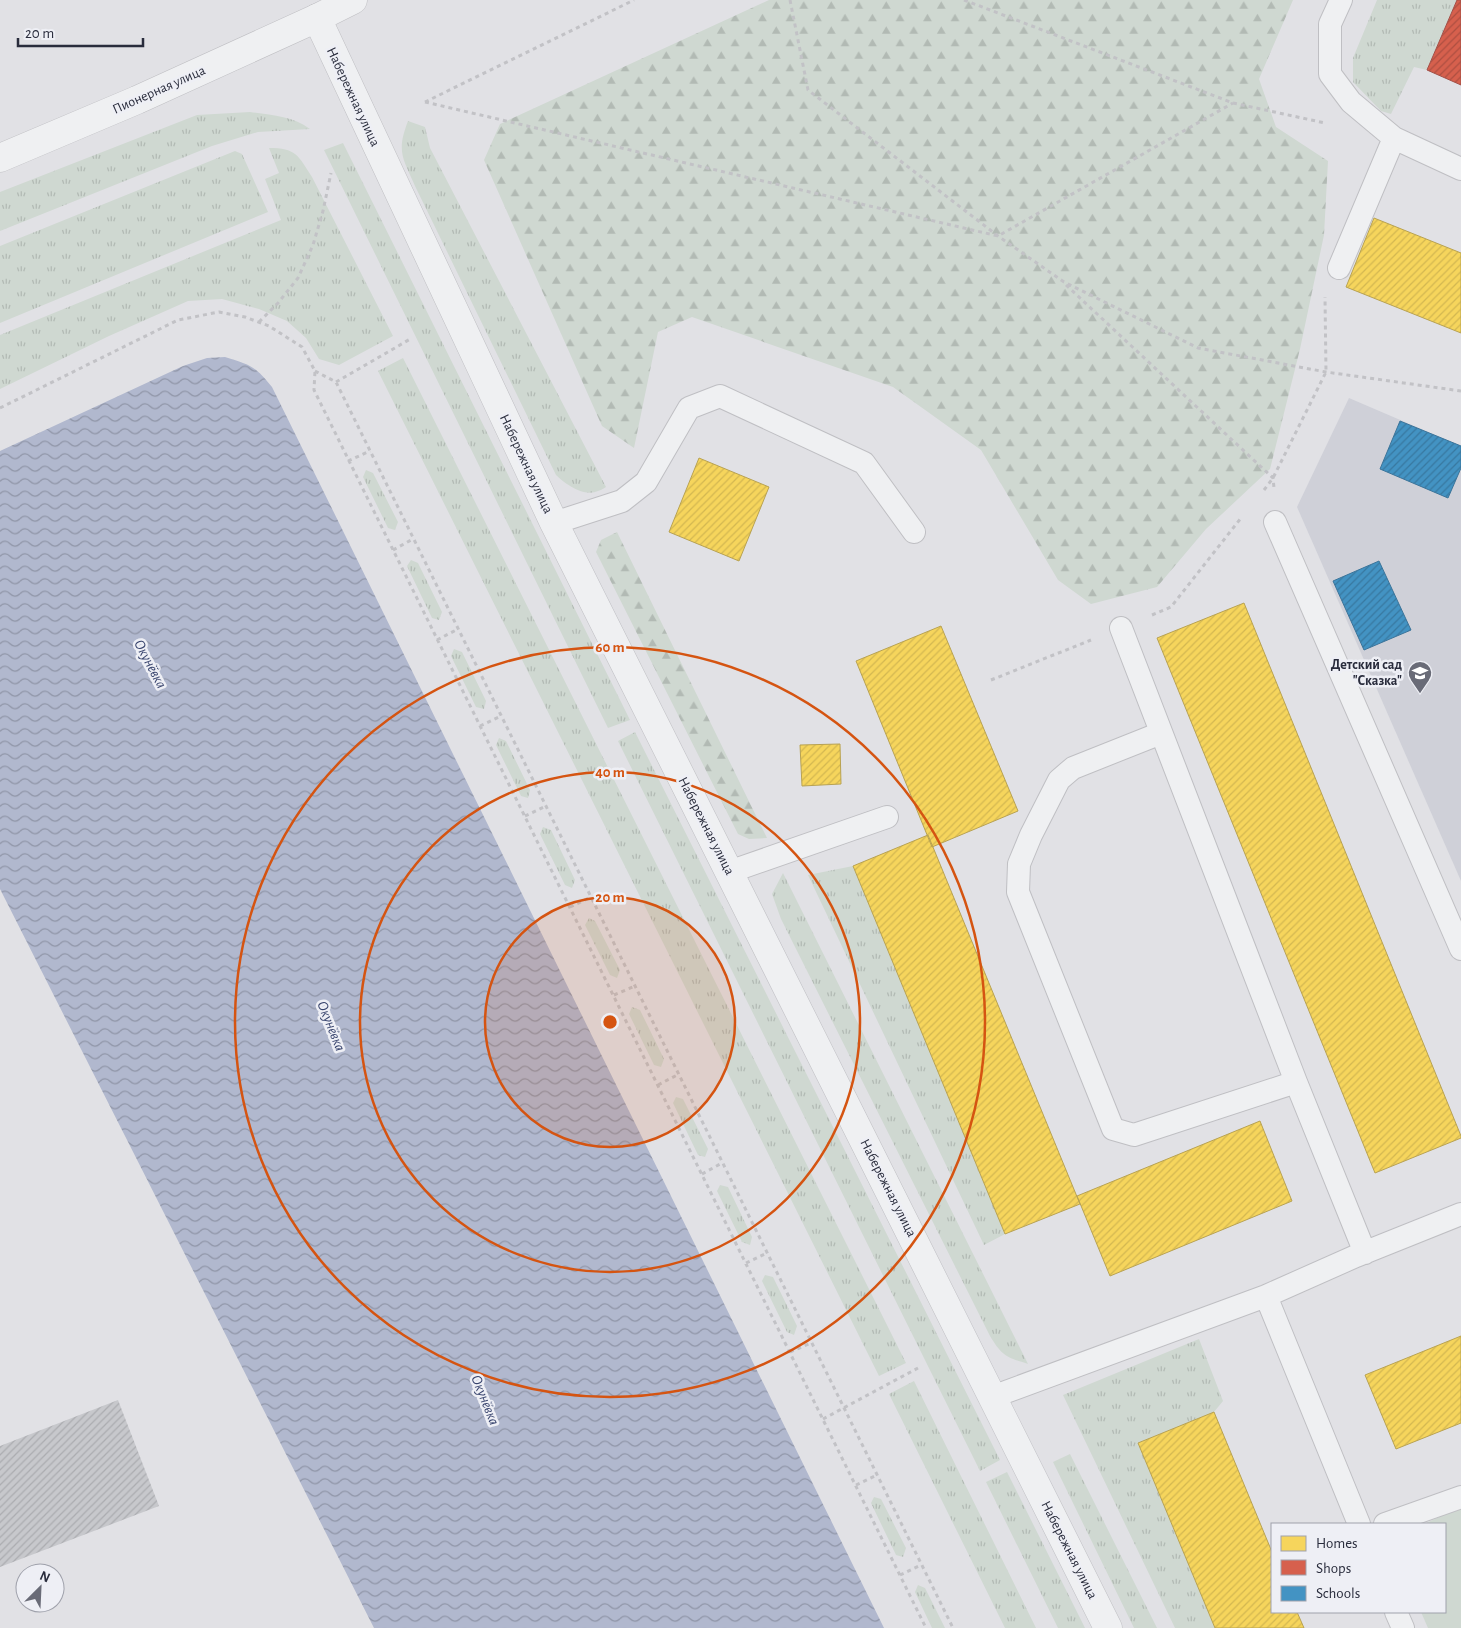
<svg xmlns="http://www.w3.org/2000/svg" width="1461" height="1628" viewBox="0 0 1461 1628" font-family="'Alegreya Sans',sans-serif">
<defs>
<pattern id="grass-tufts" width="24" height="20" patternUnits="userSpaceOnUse" patternTransform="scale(1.25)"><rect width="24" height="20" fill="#cfd8d1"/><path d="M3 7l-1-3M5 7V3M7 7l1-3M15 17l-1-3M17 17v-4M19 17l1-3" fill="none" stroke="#b2bab4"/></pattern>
<pattern id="forest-firs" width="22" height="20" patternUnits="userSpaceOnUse" patternTransform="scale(1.25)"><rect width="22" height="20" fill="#cfd8d1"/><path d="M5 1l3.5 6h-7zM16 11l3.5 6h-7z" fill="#b2bab4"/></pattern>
<pattern id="water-waves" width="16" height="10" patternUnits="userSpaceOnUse" patternTransform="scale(1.25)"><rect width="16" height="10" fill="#b1b8ce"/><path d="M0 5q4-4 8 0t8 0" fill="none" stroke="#9096a8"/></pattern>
<pattern id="homes-hatch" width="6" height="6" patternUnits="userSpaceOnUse" patternTransform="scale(1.25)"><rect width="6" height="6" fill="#f6d55c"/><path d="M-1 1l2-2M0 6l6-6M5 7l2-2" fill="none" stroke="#d3b751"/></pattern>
<pattern id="shops-hatch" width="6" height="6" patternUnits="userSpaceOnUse" patternTransform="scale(1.25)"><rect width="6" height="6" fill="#d6604d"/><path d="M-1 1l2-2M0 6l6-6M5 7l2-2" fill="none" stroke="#ae4f41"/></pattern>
<pattern id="schools-hatch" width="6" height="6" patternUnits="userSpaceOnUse" patternTransform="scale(1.25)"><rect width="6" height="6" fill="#4393c3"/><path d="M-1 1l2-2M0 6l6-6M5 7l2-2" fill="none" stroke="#3878a0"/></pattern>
<pattern id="building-hatch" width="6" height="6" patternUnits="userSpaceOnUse" patternTransform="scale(1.25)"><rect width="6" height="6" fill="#c7c8cc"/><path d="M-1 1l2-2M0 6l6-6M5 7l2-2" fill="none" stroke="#abacb0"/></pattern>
</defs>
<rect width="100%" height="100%" fill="#e1e1e5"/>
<path fill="#cfd0d8" d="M1349,398L1461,446V881L1297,507Z"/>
<path fill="url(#grass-tufts)" d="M1377,0H1457L1427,70L1414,67L1391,114L1381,111L1353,82V58Z
M250,112C272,115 292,116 310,129L258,132L212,146L0,231V192L197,115Z
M408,121L425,127L430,148L606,487C603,489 599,491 595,492C582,496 564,483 556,475L415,186C403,158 396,152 408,121Z
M343,143L630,720L608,728L324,150Z
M269,148C296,148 298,155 312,177L393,336L339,365L319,359L306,338L287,321L259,309L222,299L188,301L109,336L0,389V335L281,220L265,179L279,173Z
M235,151L242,154L268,212L0,323V246Z
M403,358L906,1363L879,1376L378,371Z
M366,470L373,473L398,522L395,530L388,528L363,477Z
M411,560L418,563L442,612L439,620L432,618L407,566Z
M454,649L462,652L486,701L484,709L476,707L451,656Z
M635,732L1000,1460L980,1471L618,741Z
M499,738L506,741L530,790L528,798L521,796L496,745Z
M543,827L551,830L575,880L572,888L565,885L540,834Z
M853,866L1005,1234L984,1245L808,875Z
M783,873L1028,1364C1006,1357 1002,1356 990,1336L781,919L772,894Z
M589,918L595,921L620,970L617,978L610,975L585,925Z
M632,1007L640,1010L664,1059L661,1067L654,1065L629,1014Z
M676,1097L683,1099L708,1149L705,1157L698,1155L673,1103Z
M720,1185L728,1187L752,1237L750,1245L742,1242L717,1191Z
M765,1275L773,1277L797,1326L794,1335L787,1332L762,1281Z
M1199,1339L1223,1401L1214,1412L1138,1443L1215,1628H1175L1063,1395Z
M914,1381L1036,1628H1005L889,1394Z
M1070,1454L1157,1628H1134L1053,1462Z
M1007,1472L1085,1628H1058L986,1482Z
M874,1497L881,1499L906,1548L903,1557L896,1555L871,1503Z
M918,1585L925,1588L945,1628H932L915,1592Z"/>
<path fill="url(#forest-firs)" d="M769,0H1293L1259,79L1276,127L1328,161L1324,235L1300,349L1270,469L1206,529L1157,587L1091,604L1058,580L981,450L893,387L692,317L658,332L634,448L602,426L484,160L500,124Z
M617,532L767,838L749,839L738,834L596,552L601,540Z"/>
<path fill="#cfd8d1" d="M1461,1507V1628H1428L1421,1612H1445V1524H1424Z"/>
<path fill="url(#water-waves)" d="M225,357C251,365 255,366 272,387L884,1628H374L0,889V451L183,366L207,358Z"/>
<path fill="url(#homes-hatch)" stroke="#b8a252" d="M1374,218L1461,253V333L1346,287Z
M699,458L769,487L739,561L669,532Z
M1244,603L1461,1136V1138L1375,1173L1157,638Z
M941,626L1018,811L932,847L856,661Z
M840,744L841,784L802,786L800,745Z
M928,835L1080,1204L1005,1234L853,866Z
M1260,1121L1292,1201L1110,1276L1077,1196Z
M1461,1336V1423L1396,1449L1365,1375Z
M1214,1412L1272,1552V1612H1297L1304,1628H1215L1138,1443Z"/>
<path fill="url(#shops-hatch)" stroke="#a25048" d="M1457,0H1461V85L1427,70Z"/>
<path fill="url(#schools-hatch)" stroke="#3b749a" d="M1400,421L1461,446V468L1448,498L1380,469Z
M1379,561L1411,630L1364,650L1333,581Z"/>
<path fill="url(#building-hatch)" d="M118,1400L159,1506L0,1567V1446Z"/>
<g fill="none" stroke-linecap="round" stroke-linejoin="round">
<g stroke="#bfbfc3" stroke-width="24">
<path id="service" d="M1341,0L1330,24V74L1351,102L1394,138L1461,169
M1339,268L1394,138
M1275,522L1461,949
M554,523L622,501L646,482L689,408L720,396L864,463L914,532
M1121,628L1296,1082L1365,1253
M1161,733L1073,768L1059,780L1031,835L1019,864L1018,892L1113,1129L1134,1135L1296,1082
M729,872L887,817
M1266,1296L1359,1524
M992,1397L1266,1296L1356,1256L1461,1214
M1385,1524L1461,1497
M1396,1612L1403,1628"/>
</g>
<g stroke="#bfbfc3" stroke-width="29">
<path id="minor" d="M317,18L554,523L1108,1628"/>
</g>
<g stroke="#bfbfc3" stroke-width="29">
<path id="tertiary" d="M0,158L137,100L317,18L353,0"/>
</g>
<path stroke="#c2c2c6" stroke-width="3" stroke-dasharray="4 4" stroke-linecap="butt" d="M790,0L808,90L998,236L1064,282L1198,348L1326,372L1461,391
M964,0L1233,103L1325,123
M425,102L998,236L1233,103
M425,102L634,0
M1066,285L1273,478L1274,488
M259,322L278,303L298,278L313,245L323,211L331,173
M315,371L336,382L953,1628
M336,382L412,338
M0,408L178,320L219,312L245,317L269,326L302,347L315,371L314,390L926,1628
M348,461L370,451
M1264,490L1273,478L1326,372L1325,297
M393,550L413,539
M1152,615L1171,607L1241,518
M437,640L458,629
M991,680L1091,640
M480,726L501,716
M525,816L546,806
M570,907L591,897
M614,995L635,986
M658,1085L679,1074
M702,1174L722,1163
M746,1263L767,1253
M790,1352L811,1343
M823,1419L918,1368
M856,1485L877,1475
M900,1575L921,1565"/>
<use href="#service" stroke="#eff0f2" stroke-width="22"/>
<use href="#minor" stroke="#eff0f2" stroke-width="28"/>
<use href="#tertiary" stroke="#eff0f2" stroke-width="28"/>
</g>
<circle cx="610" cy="1022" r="125" fill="#d55411" fill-opacity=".12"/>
<g fill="none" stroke="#d55411" stroke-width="2.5">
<circle cx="610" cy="1022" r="125"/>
<circle cx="610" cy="1022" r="250"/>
<circle cx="610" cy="1022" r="375"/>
</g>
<defs>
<g id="school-pin" transform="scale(1.25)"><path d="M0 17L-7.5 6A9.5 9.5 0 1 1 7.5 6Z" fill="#696b77" stroke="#eeeff5"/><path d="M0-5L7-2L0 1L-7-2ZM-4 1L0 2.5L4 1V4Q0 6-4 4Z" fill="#fff"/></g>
</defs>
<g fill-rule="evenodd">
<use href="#school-pin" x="1420" y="673"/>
</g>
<g text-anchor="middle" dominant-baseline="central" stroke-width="5" stroke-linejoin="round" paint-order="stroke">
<g font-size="14" fill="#292c3c" stroke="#eeeff5">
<text transform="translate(159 90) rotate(-24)">Пионерная улица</text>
<text transform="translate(353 97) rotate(65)">Набережная улица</text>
<text transform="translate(526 464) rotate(65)">Набережная улица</text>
<text transform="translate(706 826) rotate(63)">Набережная улица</text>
<text transform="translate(888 1188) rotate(63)">Набережная улица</text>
<text transform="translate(1069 1550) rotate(63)">Набережная улица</text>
</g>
<g font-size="14" font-weight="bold" fill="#292c3c" stroke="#eeeff5" text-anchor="end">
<text x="1402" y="665">Детский сад<tspan x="1402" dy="16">"Сказка"</tspan></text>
</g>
<g font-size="15" font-style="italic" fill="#37436d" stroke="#eeeff5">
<text transform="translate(150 664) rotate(62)">Окунёвка</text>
<text transform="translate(331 1026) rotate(68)">Окунёвка</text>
<text transform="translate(485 1400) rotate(68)">Окунёвка</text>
</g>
</g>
<circle cx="610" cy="1022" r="8" fill="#d55411" stroke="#eeeff5" stroke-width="2.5"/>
<g font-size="15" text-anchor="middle" font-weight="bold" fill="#d55411" stroke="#eeeff5" stroke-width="5" stroke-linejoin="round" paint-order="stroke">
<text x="610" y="652">60 m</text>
<text x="610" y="777">40 m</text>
<text x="610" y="902">20 m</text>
</g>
<rect x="1271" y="1523" width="175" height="90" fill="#eeeff5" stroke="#9fa1ab"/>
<rect x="1281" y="1536" width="25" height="15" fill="#f6d55c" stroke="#9fa1ab"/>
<text x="1316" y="1548" font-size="15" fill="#292c3c">Homes</text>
<rect x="1281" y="1560" width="25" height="15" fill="#d6604d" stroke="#9fa1ab"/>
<text x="1316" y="1573" font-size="15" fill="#292c3c">Shops</text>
<rect x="1281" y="1586" width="25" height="15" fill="#4393c3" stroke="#9fa1ab"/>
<text x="1316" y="1598" font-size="15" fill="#292c3c">Schools</text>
<g transform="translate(40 1588) rotate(24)"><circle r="24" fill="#eeeff5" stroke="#9fa1ab"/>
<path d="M0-4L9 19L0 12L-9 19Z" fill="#696b77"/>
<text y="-8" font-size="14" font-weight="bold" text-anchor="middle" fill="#292c3c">N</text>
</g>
<path d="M18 38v8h125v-8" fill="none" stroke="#292c3c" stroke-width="2.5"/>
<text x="25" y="38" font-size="15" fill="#292c3c" stroke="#eeeff5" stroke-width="4" paint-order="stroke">20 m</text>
</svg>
